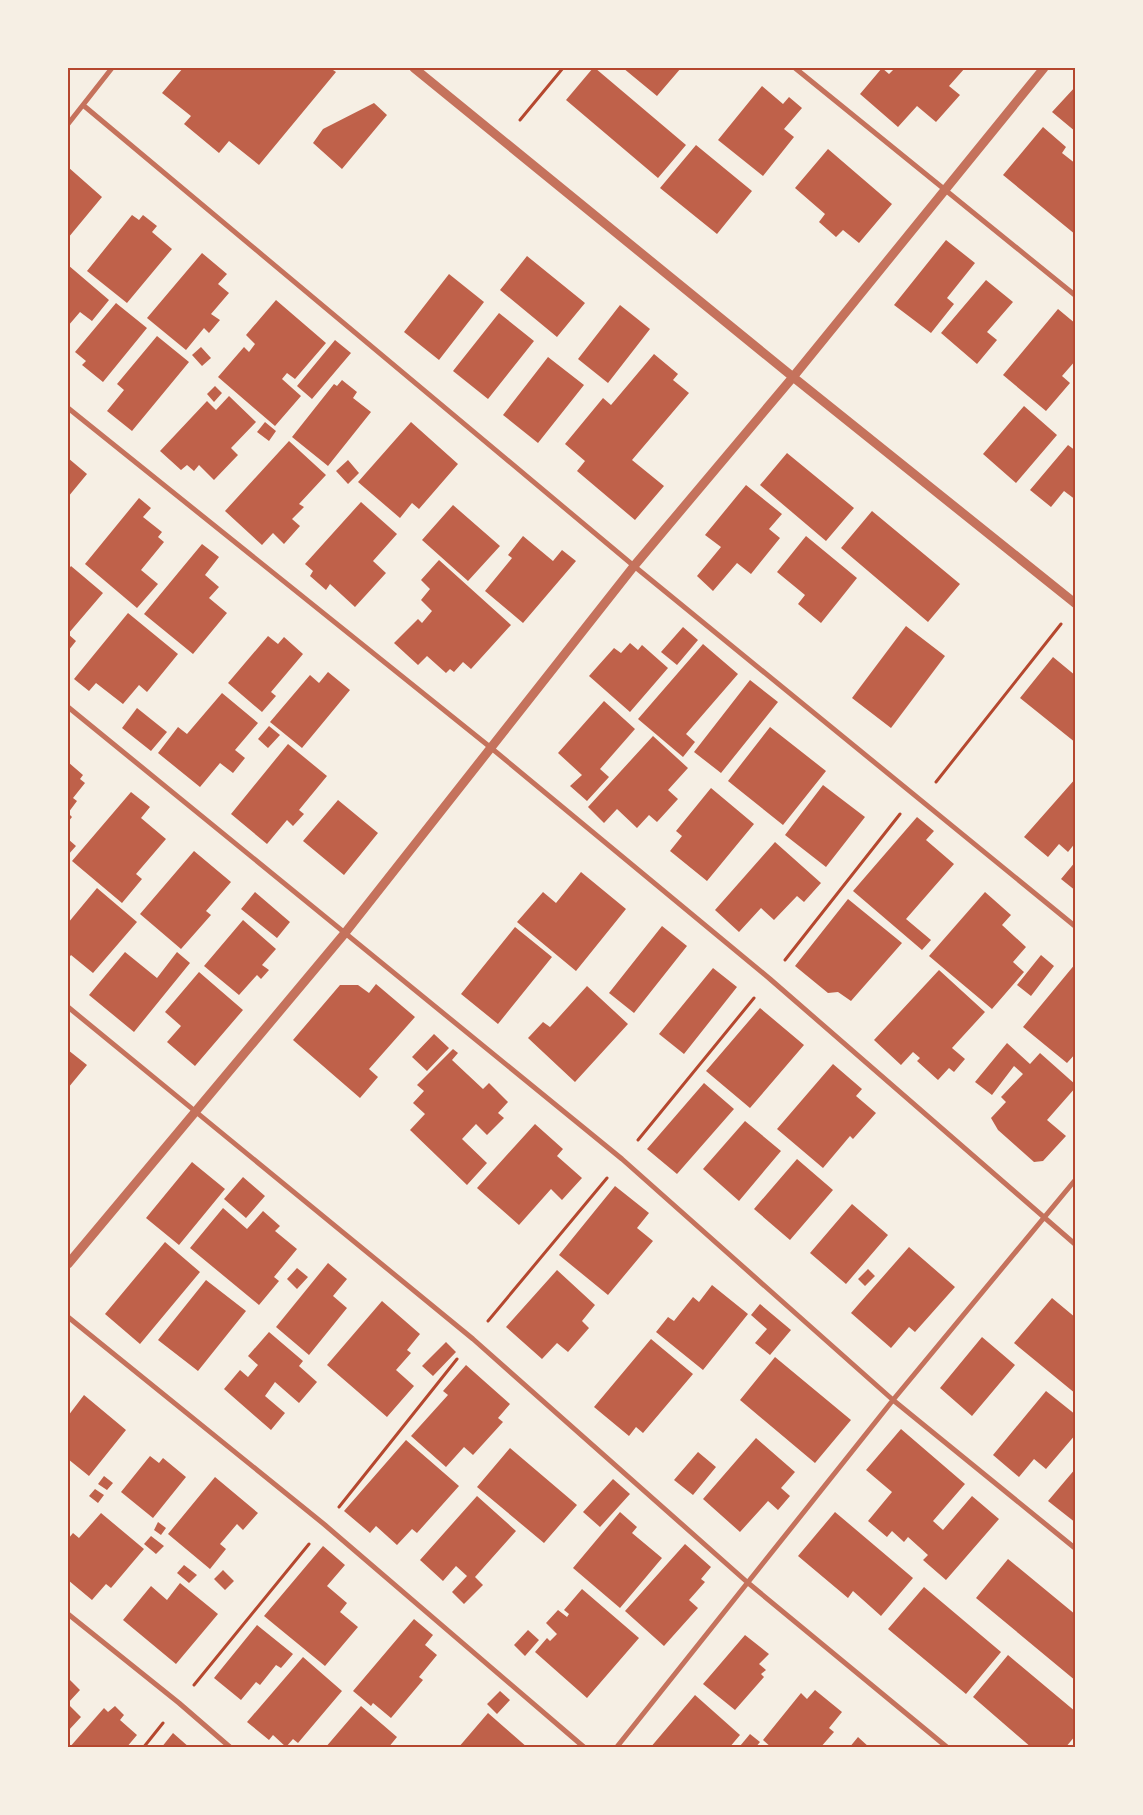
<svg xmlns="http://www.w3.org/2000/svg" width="1143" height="1815" viewBox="0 0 1143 1815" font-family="'Varela Round',sans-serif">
<rect width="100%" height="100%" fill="#f6efe4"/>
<path fill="#bf614a" d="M183,68H330L336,72L259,165L229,141L219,153L184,124L191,116L162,93Z
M593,68H595L686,145L658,178L566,100Z
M623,68H681L657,96Z
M882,68L889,74L895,68H965L949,86L960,95L936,122L917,106L898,127L860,94Z
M762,86L783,104L789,97L802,108L784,129L794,137L763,176L718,140Z
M1076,86V132L1052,112Z
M374,103L387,115L342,169L313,143L323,129Z
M1043,127L1066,147L1062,153L1076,164V235L1003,175Z
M696,145L752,191L717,234L660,188Z
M828,149L892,204L859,243L843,230L836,237L819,222L825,214L795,188Z
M68,167L102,197L68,238Z
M132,215L139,220L143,215L157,226L152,232L172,249L127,303L87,271Z
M946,240L975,263L947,298L954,304L931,333L894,305Z
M202,253L227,274L218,284L229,293L211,314L220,320L209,333L204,328L186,350L147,318Z
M527,256L585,303L557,337L500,290Z
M68,265L109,300L92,321L80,312L68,326Z
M449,274L484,302L439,360L404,332Z
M986,280L1013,302L987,332L997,340L977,364L941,333Z
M276,300L326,343L295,379L287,373L282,379L301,396L275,426L218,377L244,347L249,352L255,344L246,335Z
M116,303L147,328L103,382L82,365L86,361L75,352Z
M620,305L650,329L608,383L578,359Z
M1058,309L1076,324V360L1062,376L1070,383L1046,411L1003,375Z
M499,313L534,341L488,399L453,371Z
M157,336L189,362L132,431L107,411L124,390L117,384Z
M335,340L351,353L312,399L297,386Z
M201,347L211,358L202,366L192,355Z
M654,354L678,374L673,380L689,393L632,460L664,486L635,520L577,471L585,461L565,444L603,398L611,405Z
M548,357L584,385L538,443L503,415Z
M342,380L357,392L353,398L371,412L328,466L292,437L334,384L337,386Z
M215,386L222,393L214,402L207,394Z
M229,396L256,422L231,448L238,455L214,480L199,465L194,471L187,465L181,470L160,451L207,401L216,410Z
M1024,406L1057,435L1016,483L983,454Z
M265,422L276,431L269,441L257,432Z
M411,422L458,464L419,509L412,503L400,518L358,482Z
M289,441L326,475L299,504L304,507L292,519L300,526L284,544L273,533L262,545L225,511Z
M1068,445L1076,451V500L1064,491L1051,507L1030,490Z
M787,453L854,508L826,541L760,485Z
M68,458L87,474L68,497Z
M348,460L359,473L348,484L336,471Z
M746,485L782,514L769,529L780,538L751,574L737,563L713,591L697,576L721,547L705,535Z
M139,498L151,508L143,517L162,532L158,537L164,542L141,570L158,584L137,608L85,564Z
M361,502L397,534L373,561L386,573L355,607L330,584L326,590L310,576L313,571L305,564Z
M453,505L500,546L468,581L422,540Z
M872,511L960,584L928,622L841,548Z
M523,536L553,561L562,550L576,561L523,623L485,591L512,558L508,555Z
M806,536L857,578L821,623L798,604L805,595L777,572Z
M202,544L219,557L205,575L219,587L209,598L227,613L193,654L144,614Z
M439,560L511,625L471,669L463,662L454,672L450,669L446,673L427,656L418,665L394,643L418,619L422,623L432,611L421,600L430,589L421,580Z
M71,566L103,593L68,634V570Z
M128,613L178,654L147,692L139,685L123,704L96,683L89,691L74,679Z
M906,626L945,656L891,728L852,698Z
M683,627L698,640L677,665L661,652Z
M68,634L76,641L68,651Z
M268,636L278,644L284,637L303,654L271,692L276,696L262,712L228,683Z
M630,643L638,650L642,645L668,668L630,712L589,676L614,648L621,653Z
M703,644L738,674L686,734L695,742L683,757L638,719Z
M1053,657L1076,676V743L1020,698Z
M328,672L350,690L302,748L270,722L310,675L319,683Z
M750,680L778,702L721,773L694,752Z
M222,693L258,723L235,750L245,758L233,773L220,763L200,787L158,753L178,727L187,734Z
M604,701L635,729L600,769L609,777L587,801L570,786L582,775L558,753Z
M137,708L167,732L151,751L122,728Z
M269,726L280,735L268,748L258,739Z
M770,727L826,771L783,825L728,781Z
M653,736L688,768L668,790L678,799L657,822L649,815L637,828L617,809L604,823L588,807Z
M288,744L327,776L299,810L304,814L293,826L287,820L267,844L231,814Z
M68,762L83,775L80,779L85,783L73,798L77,801L68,813L72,817L68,822Z
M1076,778V842L1068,852L1059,844L1048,857L1024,837Z
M823,785L865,817L826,867L785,835Z
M711,788L754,824L707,881L670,851L682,836L676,831Z
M131,792L150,807L141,818L166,839L136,874L142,879L122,903L72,861Z
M338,800L378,833L344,875L303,841Z
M917,817L934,831L926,840L954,864L906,919L931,940L922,950L853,891Z
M68,839L76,846L68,855Z
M775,842L821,883L804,902L797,896L774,920L761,908L739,932L715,910Z
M194,851L231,882L206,911L211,915L181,949L140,914Z
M1076,861V891L1061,879Z
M581,872L626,909L576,971L517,922L543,892L556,903Z
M97,888L137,922L93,973L71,955L68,959V923Z
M255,892L290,922L277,938L241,909Z
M985,892L1011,915L1002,925L1026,947L1013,962L1024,972L992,1009L929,956Z
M848,899L902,943L851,1001L838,992L828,993L795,966Z
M243,920L276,949L262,965L269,970L261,979L257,975L239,995L204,966Z
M662,926L687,946L634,1013L609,993Z
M515,927L552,957L498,1024L461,994Z
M125,952L157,978L177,952L190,963L134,1032L89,995Z
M1041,955L1054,966L1031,996L1017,985Z
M1076,963V1053L1067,1063L1023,1027Z
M713,968L737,987L684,1054L659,1034Z
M939,970L985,1012L952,1048L965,1059L954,1072L949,1068L938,1080L917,1061L920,1058L913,1052L901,1065L874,1040Z
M199,972L243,1010L195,1066L167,1042L181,1026L165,1012Z
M376,984L415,1017L369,1069L378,1077L360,1098L293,1040L340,985H358L369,993Z
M587,986L628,1024L575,1082L528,1038L543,1022L550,1027Z
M760,1008L804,1045L750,1108L706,1071Z
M434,1034L449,1048L427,1071L412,1057Z
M1007,1043L1030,1064L1040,1053L1076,1085V1087L1047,1120L1066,1136L1043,1161L1034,1162L998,1130L991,1118L1006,1102L1001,1097L1023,1074L1014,1066L992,1095L975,1082Z
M453,1049L458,1053L452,1060L483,1089L489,1083L508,1102L498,1113L504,1118L487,1135L476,1124L462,1139L487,1163L467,1185L410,1130L425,1114L413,1103L424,1091L417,1085Z
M68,1050L87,1065L68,1088Z
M833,1064L862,1089L856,1096L876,1113L853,1139L850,1136L823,1168L777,1129Z
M704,1083L734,1109L677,1174L647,1149Z
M745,1121L781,1151L739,1201L703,1169Z
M535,1124L563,1149L557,1156L582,1178L562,1200L551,1189L519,1225L477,1188Z
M797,1159L833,1190L790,1240L754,1209Z
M192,1162L225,1189L179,1245L146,1218Z
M243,1177L265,1196L246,1218L224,1199Z
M615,1186L649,1213L637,1228L653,1241L608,1295L559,1255Z
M852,1204L888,1235L846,1284L810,1253Z
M223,1208L247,1229L263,1211L280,1226L275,1231L297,1249L274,1277L279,1281L259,1305L190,1248Z
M165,1242L200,1272L140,1344L105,1314Z
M909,1247L955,1287L915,1332L909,1327L891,1348L851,1313Z
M328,1263L347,1279L333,1296L347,1308L309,1355L276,1327Z
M297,1268L308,1277L297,1289L287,1279Z
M868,1269L875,1276L865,1286L858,1279Z
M557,1270L595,1305L582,1321L589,1328L568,1352L557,1343L542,1359L506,1327Z
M206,1280L246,1311L198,1371L158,1340Z
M712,1285L748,1314L703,1370L656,1332L668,1317L674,1321L693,1297L699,1302Z
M1052,1298L1076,1318V1394L1014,1343Z
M382,1301L420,1334L407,1350L411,1353L396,1370L414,1386L387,1417L327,1365Z
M760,1304L791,1330L770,1355L755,1343L767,1329L751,1315Z
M269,1332L303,1361L299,1366L317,1382L299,1403L275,1382L265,1396L285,1413L271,1430L224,1389L240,1370L248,1377L258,1365L248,1356Z
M982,1337L1015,1365L972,1416L940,1388Z
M651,1339L693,1374L643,1433L636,1427L629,1436L594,1407Z
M446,1342L456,1352L433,1376L422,1366Z
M775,1357L851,1420L815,1463L740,1400Z
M466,1365L510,1404L498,1418L503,1422L473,1455L464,1447L446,1467L411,1436L448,1395L443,1391Z
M1046,1391L1076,1415V1434L1046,1469L1034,1459L1019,1477L993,1455Z
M84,1395L126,1430L89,1476L68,1459V1416Z
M901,1429L965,1484L933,1521L943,1530L972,1496L999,1519L946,1580L923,1560L928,1555L908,1537L904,1542L892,1531L887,1537L868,1521L892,1492L866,1470Z
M756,1438L795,1472L781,1488L790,1496L778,1510L768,1501L740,1532L703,1499Z
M406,1440L459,1486L417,1533L412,1529L397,1545L376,1526L370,1533L344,1511Z
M510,1448L577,1505L544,1543L477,1487Z
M698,1452L716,1467L693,1495L674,1480Z
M150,1456L159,1463L163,1458L186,1477L153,1518L121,1492Z
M1076,1468V1523L1048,1501Z
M104,1476L113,1483L107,1490L98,1484Z
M215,1477L258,1513L243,1530L237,1524L220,1544L226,1549L210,1569L168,1534Z
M613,1479L630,1494L600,1527L583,1512Z
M95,1489L104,1495L98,1503L89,1496Z
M477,1496L516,1531L475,1577L483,1585L464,1604L452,1592L467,1576L456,1566L443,1581L420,1560Z
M620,1512L637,1527L632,1533L662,1558L620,1608L573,1568Z
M835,1512L913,1578L881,1616L853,1591L848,1598L798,1556Z
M101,1513L144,1549L111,1588L106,1584L92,1600L68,1580V1539L73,1533L79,1538Z
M158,1522L166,1528L161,1535L154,1530Z
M151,1536L164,1546L156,1554L144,1544Z
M685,1544L711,1567L701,1579L705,1582L689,1600L698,1608L664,1646L625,1611Z
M323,1546L345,1565L327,1586L347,1603L340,1612L358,1627L325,1666L264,1616Z
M1008,1559L1076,1615V1681L976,1598Z
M184,1565L197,1575L189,1583L177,1573Z
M223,1570L234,1581L225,1590L214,1579Z
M180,1583L218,1614L176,1664L123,1620L151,1586L167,1600Z
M924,1587L1001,1652L966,1694L888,1629Z
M582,1589L639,1638L587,1698L535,1652L547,1638L550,1641L557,1634L546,1623L558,1610L567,1617L569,1614L564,1610Z
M414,1619L433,1635L425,1645L437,1655L419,1677L423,1680L391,1718L373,1703L371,1706L353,1691Z
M257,1625L293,1654L281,1668L276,1665L260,1685L256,1682L241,1700L214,1678Z
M528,1630L539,1640L525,1656L514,1645Z
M745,1635L769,1654L759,1664L766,1670L761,1674L764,1677L735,1710L703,1684Z
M1008,1655L1076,1712V1735L1065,1748H1032L973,1697Z
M303,1657L342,1691L298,1743L293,1739L286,1747L273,1735L269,1740L247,1722Z
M68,1678L80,1690L68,1703Z
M815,1690L842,1712L829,1728L834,1732L820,1748H772L763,1740L801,1693L807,1699Z
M500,1691L510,1700L497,1714L487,1704Z
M695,1695L740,1735L729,1748H650Z
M68,1704L81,1717L68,1731Z
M115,1706L124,1715L120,1720L137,1735L126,1748H69L104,1708L108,1712Z
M361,1706L397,1737L388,1748H325Z
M488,1713L528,1748H458Z
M173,1733L190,1748H161Z
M750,1734L760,1742L755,1748H743L740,1746Z
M858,1737L870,1748H849Z"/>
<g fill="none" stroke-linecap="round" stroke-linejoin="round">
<path stroke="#b5482f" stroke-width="3" d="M520,120L563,68
M936,782L1061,624
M785,960L900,814
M638,1140L754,998
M488,1321L607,1178
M339,1507L457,1359
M194,1685L309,1544
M143,1748L163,1723"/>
<path stroke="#c5725c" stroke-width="5" d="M795,68L1076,296
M83,105L634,566L1076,927
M68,124L112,68
M68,408L490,747L770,979L1076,1245
M68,707L622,1159L893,1400L1076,1549
M68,1007L473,1339L747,1582L948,1748
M68,1317L325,1525L585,1748
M68,1614L179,1703L231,1748
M616,1748L893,1400L1076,1179"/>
<path stroke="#c5725c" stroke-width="9" d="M414,68L793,377L1076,604
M68,1264L345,933L634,566L793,377L1044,68"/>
</g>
<rect width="1143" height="1815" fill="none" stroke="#f6efe4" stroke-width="138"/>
<rect x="69" y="69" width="1005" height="1677" fill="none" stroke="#b5482f" stroke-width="2"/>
</svg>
